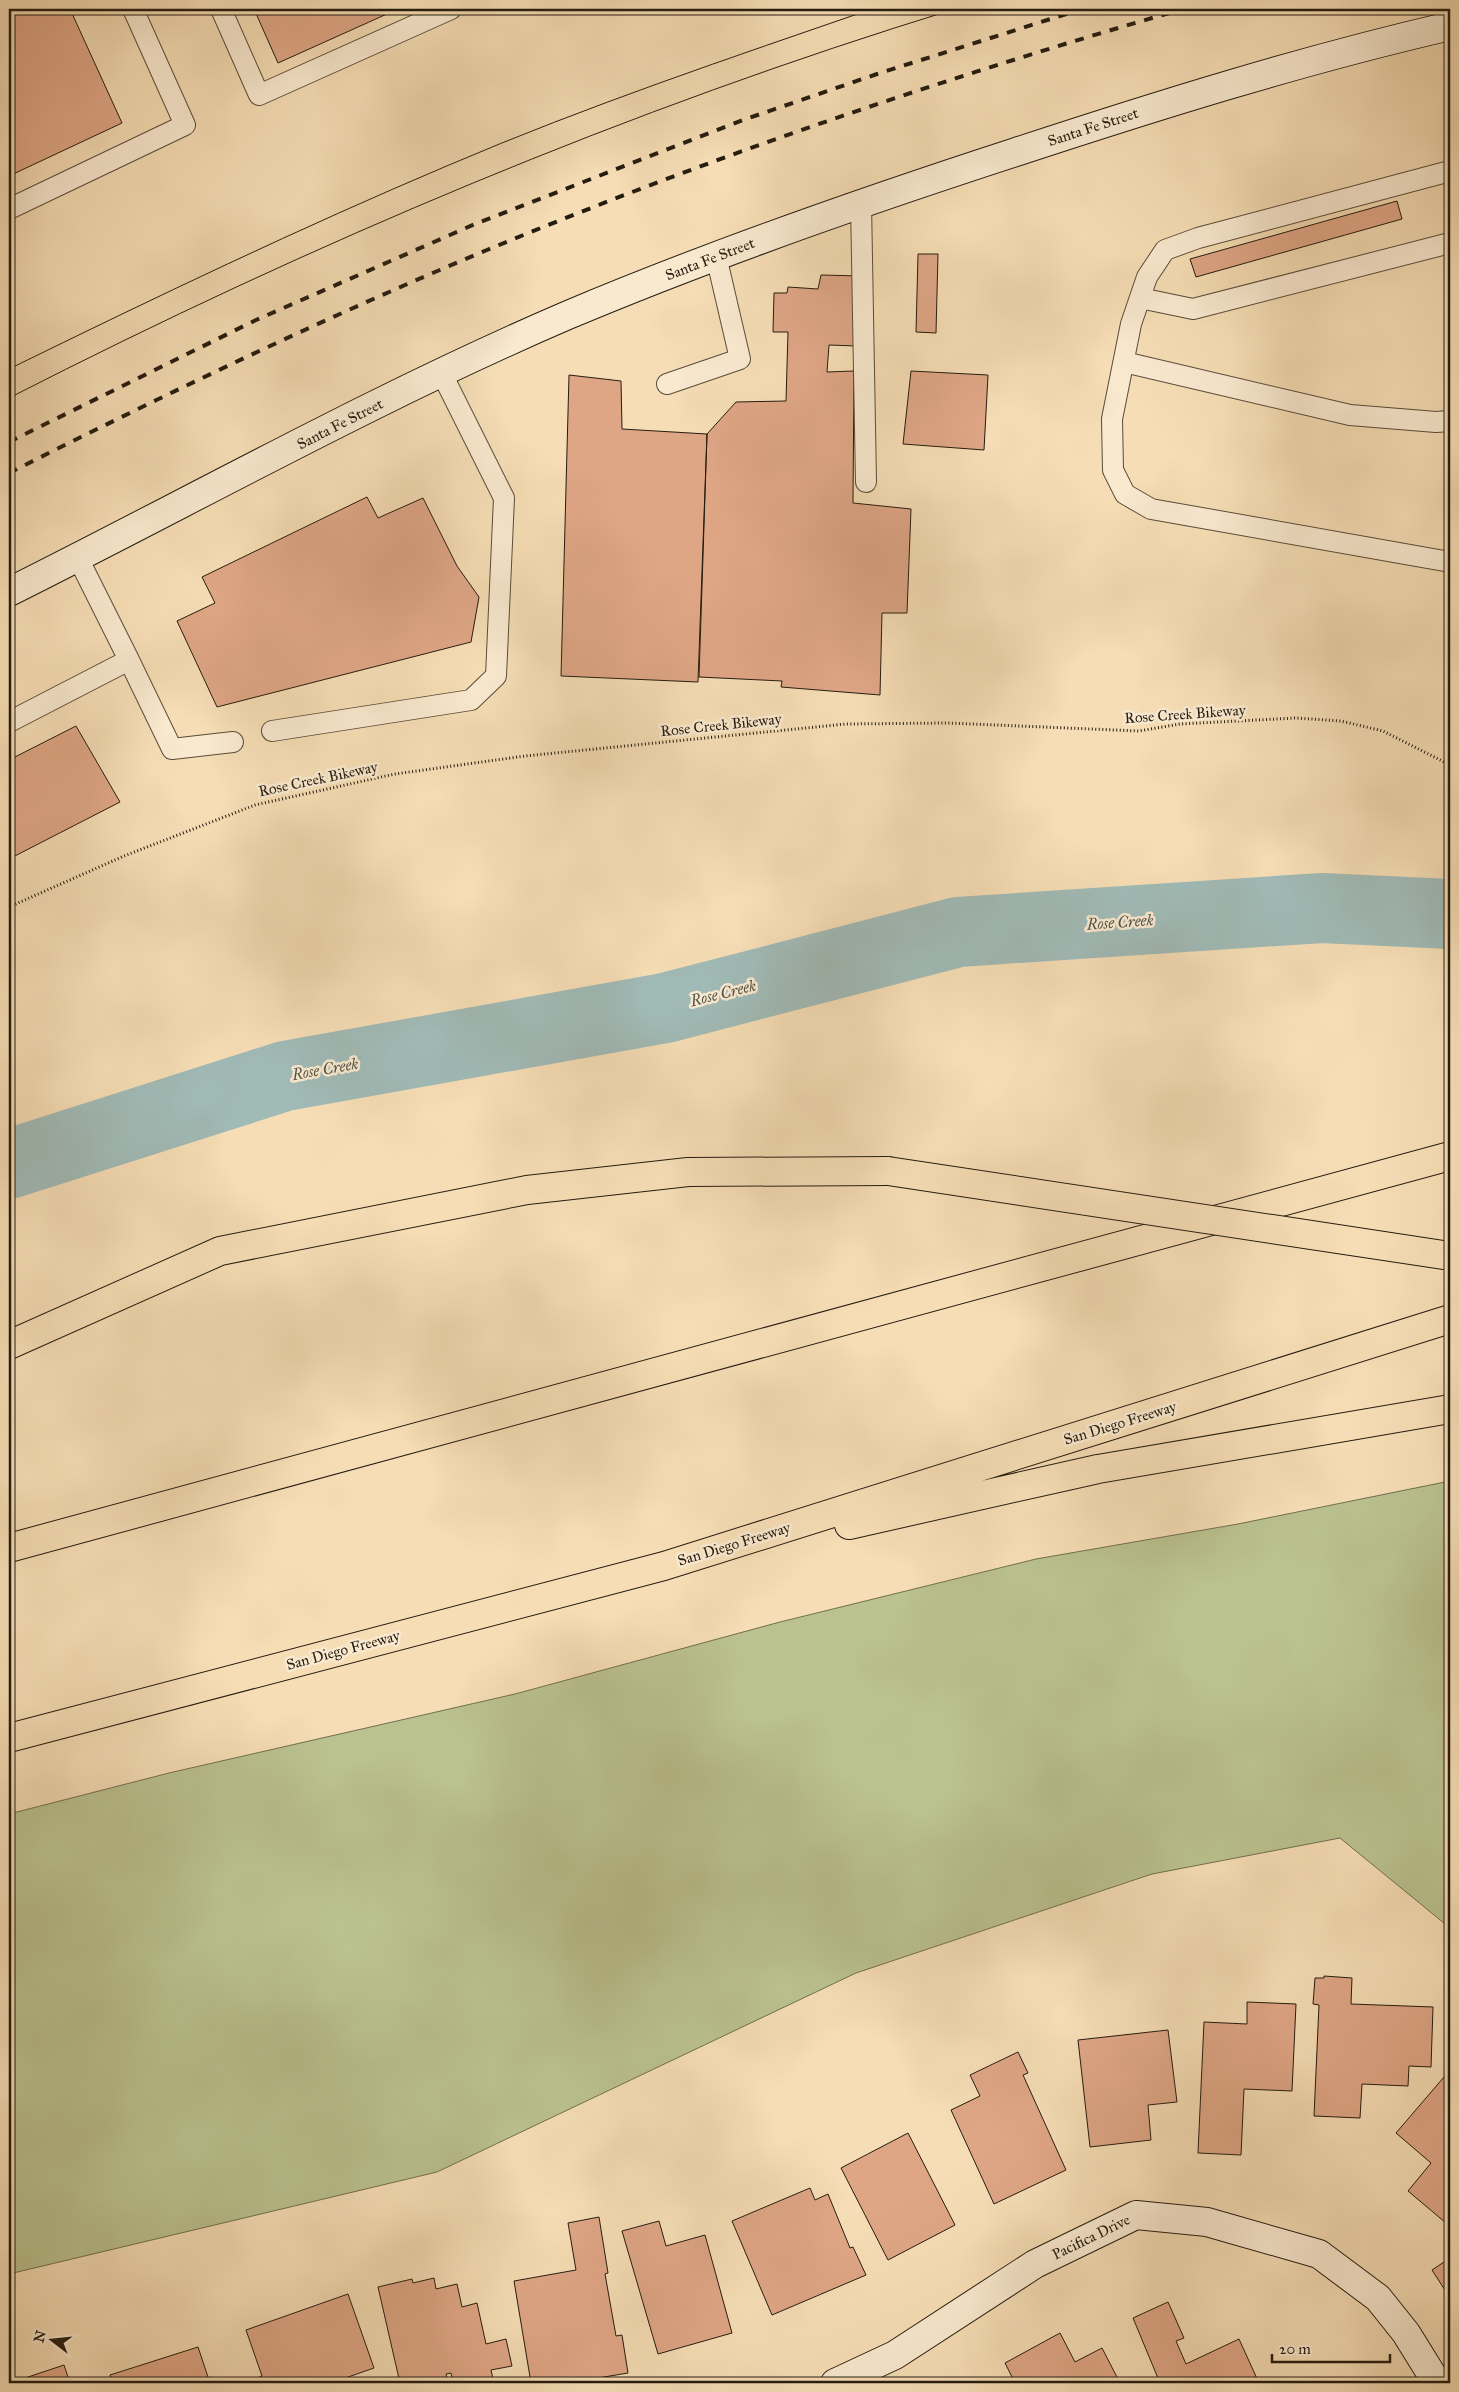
<svg xmlns="http://www.w3.org/2000/svg" width="1459" height="2392" viewBox="0 0 1459 2392" font-family="'IM FELL Great Primer',serif">
<rect width="100%" height="100%" fill="#f6ddb5"/>
<filter id="stains"><feTurbulence type="fractalNoise" baseFrequency=".004" numOctaves="4"/><feColorMatrix values="0 0 0 0 .2 0 0 0 0 .09 0 0 0 0 .02 0 0 0 .5 -.17"/></filter>
<radialGradient id="worn" r=".72"><stop offset=".6" stop-color="#630" stop-opacity="0"/><stop offset="1" stop-color="#630" stop-opacity=".3"/></radialGradient>
<path fill="#bac28f" stroke="#706f50" d="M1450,1481V1928L1340,1838L1152,1874L856,1973L437,2172L9,2274V1814L169,1773L515,1694L780,1622L1036,1559L1238,1524Z"/>
<g fill="none" stroke-linecap="round" stroke-linejoin="round">
<path stroke="#a0bab6" stroke-width="70" d="M9,1164L285,1076L665,1008L958,932L1322,908L1450,914"/>
</g>
<path fill="#dfa686" stroke="#251c10" d="M9,9H70L122,123L9,176Z
M254,9H398L278,63Z
M1397,201L1402,219L1196,277L1190,259Z
M918,254H938L936,333L916,332Z
M821,275L861,276L857,346L829,345L827,372L854,371L853,503L911,509L907,613H882L880,695L781,687L782,681L699,677L707,434L736,402L786,401L788,332H773L774,293H787L788,287L818,289Z
M911,371L988,375L984,450L903,444Z
M569,375L621,381L622,429L707,434L698,682L561,676Z
M367,497L378,518L423,498L457,566L479,597L471,642L217,707L177,621L215,603L202,577Z
M76,726L120,802L9,859V760Z
M1324,1976L1352,1978L1351,2004L1433,2007L1431,2067L1409,2066L1408,2086L1362,2084L1360,2118L1314,2116L1319,2005L1313,2004L1315,1978H1324Z
M1247,2002L1296,2004L1292,2091L1244,2089L1241,2155L1198,2153L1204,2022L1247,2024Z
M1168,2030L1177,2102L1148,2105L1151,2140L1090,2147L1078,2040Z
M1018,2052L1028,2073L1023,2075L1066,2170L994,2204L951,2110L980,2096L970,2075Z
M1450,2070V2218L1446,2223L1408,2191L1431,2163L1396,2133Z
M908,2133L955,2225L888,2260L841,2168Z
M810,2188L815,2200L828,2194L850,2248L853,2247L866,2275L772,2315L732,2221Z
M599,2217L608,2273L605,2274L616,2336L622,2335L628,2373L580,2381L581,2383H531L514,2281L576,2270L568,2223Z
M659,2221L666,2246L705,2235L732,2333L658,2354L622,2231Z
M1450,2258V2298L1432,2270Z
M434,2278L436,2289L457,2284L462,2307L477,2303L486,2344L506,2339L512,2366L491,2370L494,2383H453L451,2373L446,2374L448,2383H400L378,2287L412,2279L413,2283Z
M348,2294L374,2368L331,2383H258L257,2378L262,2376L246,2330Z
M1168,2302L1184,2338L1176,2341L1186,2364L1239,2339L1259,2383H1160L1133,2318Z
M1060,2333L1075,2362L1102,2348L1120,2383H1015L1005,2363Z
M198,2347L210,2383H113L110,2375Z
M64,2365L70,2383H10Z"/>
<g fill="none" stroke-linecap="round" stroke-linejoin="round">
<g stroke="#594c39" stroke-width="22">
<path id="lane" d="M221,9L259,95L451,9
M1450,171L1198,238L1165,250L1147,277L1131,324L1112,419L1113,470L1125,494L1151,509L1450,562
M861,203L866,482
M9,209L185,125L133,9
M1140,298L1193,309L1450,243
M1124,362L1350,415L1436,422L1450,421
M667,384L740,359L716,256
M129,660L172,749L233,742
M9,722L129,660L78,558
M272,731L471,700L496,676L504,498L441,372"/>
</g>
<g stroke="#251c10" stroke-width="30">
<path id="secondary" d="M9,592C195,499 377,397 568,315C715,253 865,201 1016,152C1159,105 1303,60 1450,26
M835,2383L895,2355L1035,2264L1136,2215L1207,2222L1319,2254L1378,2298L1406,2333L1437,2383"/>
</g>
<g stroke="#251c10" stroke-width="30">
<path id="highway" d="M9,1345L220,1251L527,1190L688,1172L888,1171
M849,1525L1098,1469L1450,1409
M9,1548L1450,1156
M9,1738L664,1566L1450,1319"/>
</g>
<path stroke="#251c10" stroke-width="3" stroke-dasharray="1 2.5" stroke-linecap="butt" d="M9,907L124,856L255,805L395,774L525,756L846,724L948,723L1139,731L1180,724L1296,718L1341,721L1383,731L1450,765"/>
<use href="#lane" stroke="#f9e9cf" stroke-width="20"/>
<use href="#secondary" stroke="#f9e9cf" stroke-width="28"/>
<use href="#highway" stroke="#f6ddb5" stroke-width="28"/>
<path stroke="#251c10" stroke-width="1" d="M9,369C154,298 300,228 449,165C587,106 730,58 872,9
M9,398C312,243 629,109 955,9"/>
<path stroke="#251c10" stroke-width="4" stroke-dasharray="9 9" stroke-linecap="butt" d="M9,442L256,320L475,224L743,120L877,74L1082,9
M9,473C166,394 324,318 487,250C713,156 947,77 1183,9"/>
<g stroke="#251c10" stroke-width="30" stroke-linecap="butt">
<path id="highway-bridge" d="M888,1171L1450,1256"/>
</g>
<use href="#highway-bridge" stroke="#f6ddb5" stroke-width="28"/>
</g>
<g text-anchor="middle" dominant-baseline="central" stroke-width="5" stroke-linejoin="round" paint-order="stroke">
<g font-size="15" fill="#251c10" stroke="#f9e9cf">
<text transform="translate(1093 127) rotate(-18)">Santa Fe Street</text>
<text transform="translate(710 259) rotate(-21)">Santa Fe Street</text>
<text transform="translate(340 424) rotate(-27)">Santa Fe Street</text>
<text transform="translate(1185 714) rotate(-4)">Rose Creek Bikeway</text>
<text transform="translate(721 725) rotate(-6)">Rose Creek Bikeway</text>
<text transform="translate(318 779) rotate(-12)">Rose Creek Bikeway</text>
<text transform="translate(1120 1423) rotate(-17)">San Diego Freeway</text>
<text transform="translate(734 1544) rotate(-17)">San Diego Freeway</text>
<text transform="translate(343 1650) rotate(-15)">San Diego Freeway</text>
<text transform="translate(1091 2237) rotate(-26)">Pacifica Drive</text>
</g>
<g font-size="16" font-style="italic" fill="#50534a" stroke="#f9e9cf">
<text transform="translate(1120 922) rotate(-4)">Rose Creek</text>
<text transform="translate(723 993) rotate(-14)">Rose Creek</text>
<text transform="translate(325 1069) rotate(-10)">Rose Creek</text>
</g>
</g>
<rect width="1459" height="2392" fill="none" stroke="#f6ddb5" stroke-width="30"/>
<rect x="10" y="10" width="1439" height="2372" fill="none" stroke="#251c10" stroke-width="2.5"/>
<rect x="15" y="15" width="1429" height="2362" fill="none" stroke="#251c10"/>
<g transform="translate(52 2340) rotate(286)" stroke="#f9e9cf" stroke-width="4" paint-order="stroke">
<path d="M0-4L9 19L0 12L-9 19Z" fill="#251c10"/>
<text y="-8" font-size="14" font-weight="bold" text-anchor="middle" fill="#251c10">N</text>
</g>
<path d="M1272 2354v8h118v-8" fill="none" stroke="#251c10" stroke-width="2.5"/>
<text x="1279" y="2354" font-size="15" fill="#251c10" stroke="#f9e9cf" stroke-width="4" paint-order="stroke">20 m</text>
<rect width="100%" height="100%" filter="url(#stains)"/>
<rect width="100%" height="100%" fill="url(#worn)"/>
</svg>
